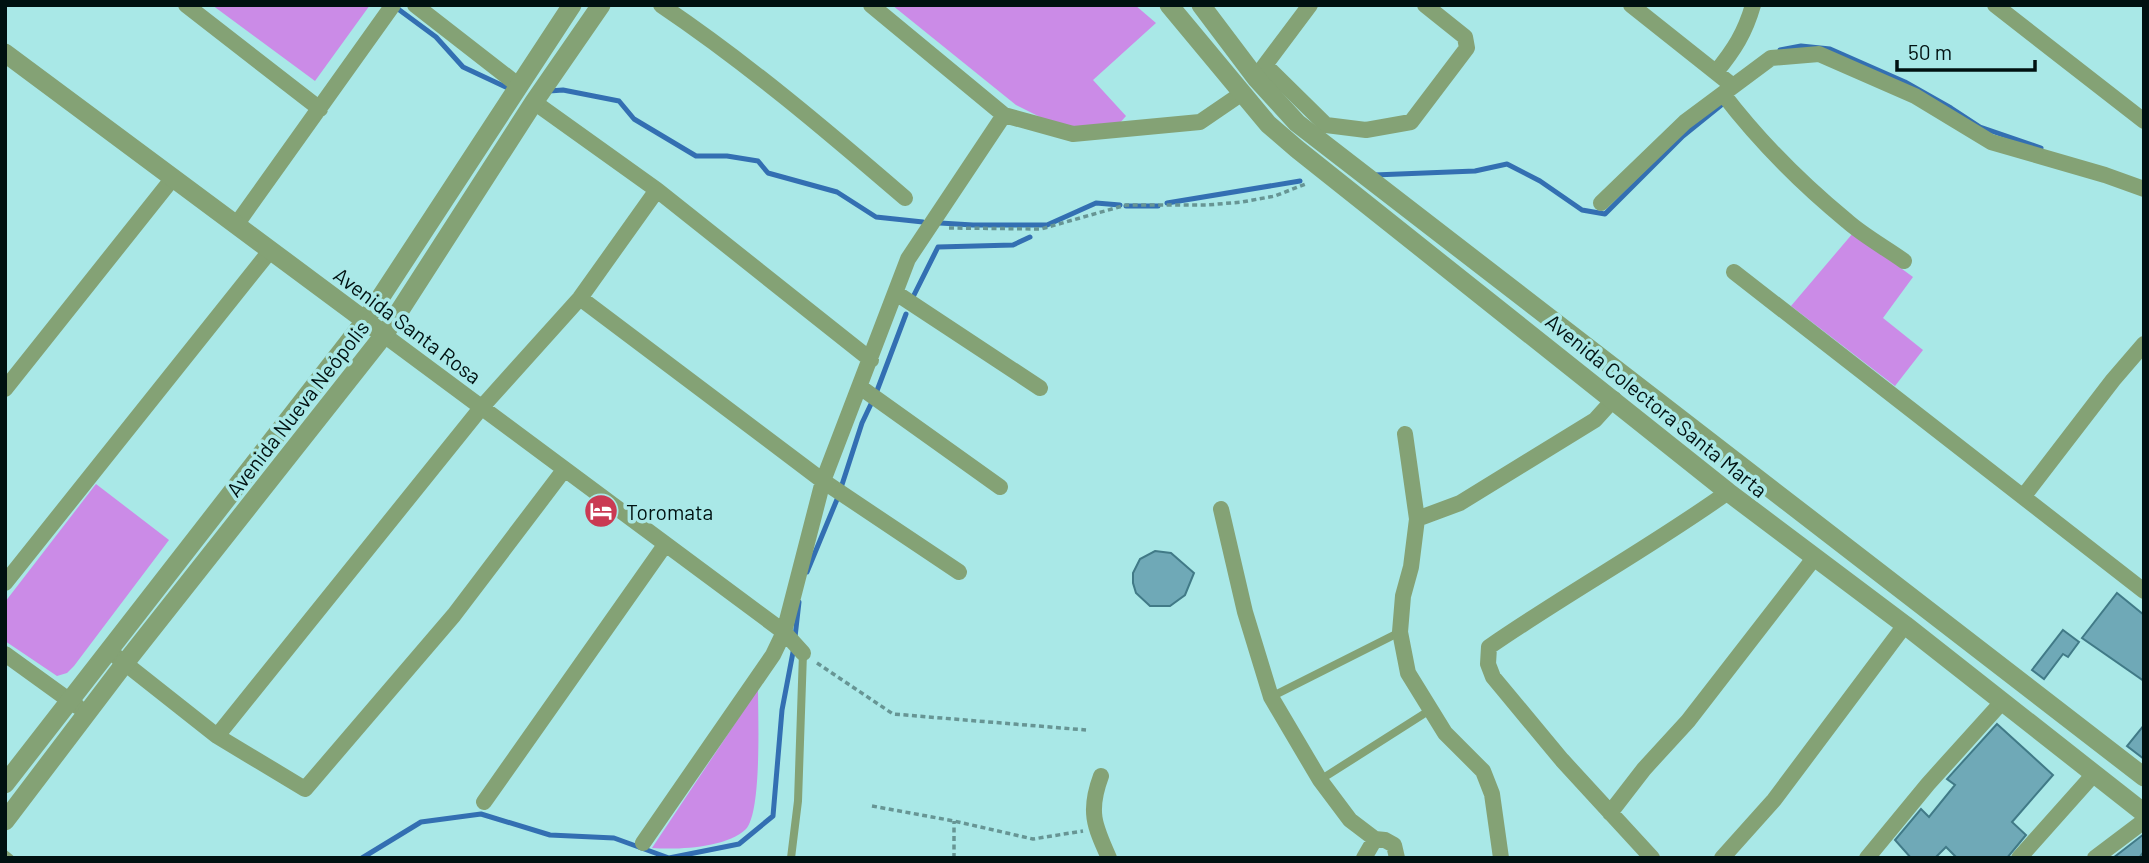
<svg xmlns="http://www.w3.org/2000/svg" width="2149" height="863" viewBox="0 0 2149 863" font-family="Barlow,sans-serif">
<rect width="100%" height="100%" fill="#a9e8e7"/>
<path fill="#cb8be7" d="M212,5H370L315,81Z
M892,5H1135L1156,23L1093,80L1126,116L1112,132L1062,128L1016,105Z
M1853,233L1913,277L1883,318L1923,350L1895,386L1791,306Z
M96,484L169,540L74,666L67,673L57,676L5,641V602Z
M758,689C758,716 762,812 746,829C727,848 677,850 652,848Z"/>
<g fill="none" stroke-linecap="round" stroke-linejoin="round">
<path stroke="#336fb2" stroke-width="5" d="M394,6L436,37L463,67L512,90
M1780,50L1801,46L1830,49L1905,82L1951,108L1980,127L2041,148
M549,91L563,90L619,101L634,119L696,156H727L758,161L768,173L837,192L876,217L923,222
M1374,175L1475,171L1507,164L1540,181L1582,210L1605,214L1683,136L1725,102
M1167,203L1300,181
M1126,206H1158
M940,223L973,225H1047L1096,203L1120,205
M911,301L938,247L1013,245L1030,237
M875,396L906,314
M807,572L838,497L862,423L871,404
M795,637L799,602
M362,858L421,822L481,814L550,835L614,838L669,858L739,844L773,816L782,710L794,647"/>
</g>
<path fill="#6fa9b7" stroke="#417a87" stroke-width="2" d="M1155,551L1171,553L1194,573L1185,595L1170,606H1150L1136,593L1133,583V573L1140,559Z
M2117,593L2144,615V681L2082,638Z
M2063,630L2079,642L2068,657L2063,654L2044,679L2032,670Z
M1997,724L2053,775L2012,822L2026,835L2007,858H1957L1946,847L1935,858H1911L1895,840L1921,809L1929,817L1955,785L1947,779Z
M2144,725V759L2127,746Z
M2144,834V851L2139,858H2113Z"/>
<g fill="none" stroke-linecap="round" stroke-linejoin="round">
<path stroke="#679594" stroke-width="3.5" stroke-dasharray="5 3.5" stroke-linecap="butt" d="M949,228L1041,229L1126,205H1207L1242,202L1275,196L1308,183
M817,663L893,714L1086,730
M872,806L954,821L1033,839L1083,831
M954,858V821"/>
<path stroke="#84a275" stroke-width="8" d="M1271,697L1400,632
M1320,780L1430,710
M5,854L10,858
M791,858L798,801L803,653"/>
<path stroke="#84a275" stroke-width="16" d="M186,5L320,109
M415,5L518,85
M661,5C747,63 826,130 905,198
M871,5L1004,115L1073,134L1200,122L1241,94
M1631,5L1733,86
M1995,5L2144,121
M1265,65L1326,125L1366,130L1411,122L1467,48L1465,37L1425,5
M1716,72C1734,50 1745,33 1753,5
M1259,73L1310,5
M1723,94C1759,141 1802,184 1847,221C1864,236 1886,248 1904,261
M534,102L657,190L871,360
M1601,203L1685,122L1771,58L1819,54L1915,96L1991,142L2105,175L2144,189
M236,225L393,5
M1734,272L2144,591
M896,293L1040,388
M580,298L823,481L959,572
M384,335L784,632L803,653
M860,387L1000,487
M5,389L173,178
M1405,434L1417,519L1411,567L1403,596L1400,632L1408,673L1445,733L1483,771L1492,794L1501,858
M2023,497L2113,380L2144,344
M1221,509L1245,612L1271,697L1320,780L1350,820L1375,839L1385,840L1394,845L1397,858
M1417,519L1460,503L1595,420L1614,399
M5,583L270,251
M5,654L77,706
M117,657L217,736L305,789L454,615L564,470
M217,736L481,408L580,298L657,190
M1101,776C1088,811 1094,825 1109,858
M484,802L665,545
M1610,813L1644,769L1688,721L1815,557
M643,843L773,655L784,632L823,481L908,259L1004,115
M1364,858L1375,839
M1652,858L1562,760L1493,677L1488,664L1489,647C1567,593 1651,547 1728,492
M1722,858L1774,800L1905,625
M1867,858L1928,784L2002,702
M2019,858L2094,774
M2095,858L2144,821"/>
<path stroke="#84a275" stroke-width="19" d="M1169,5L1268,124L1297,149L1728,492L1905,625L2144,813
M1201,5L1256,78L1297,123L2144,777
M5,53L375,328
M5,784L365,321L572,5
M5,821L125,663L384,335L534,102L601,5"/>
</g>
<defs>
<g id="hotel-disc" transform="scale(1.75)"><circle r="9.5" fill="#ca3a53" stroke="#a9e8e7"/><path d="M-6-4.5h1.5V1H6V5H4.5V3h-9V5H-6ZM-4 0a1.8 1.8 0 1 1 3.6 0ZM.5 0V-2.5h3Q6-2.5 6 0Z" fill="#fff"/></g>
</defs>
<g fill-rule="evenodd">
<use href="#hotel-disc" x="601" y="511"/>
</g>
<g text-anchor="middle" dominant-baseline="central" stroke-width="7" stroke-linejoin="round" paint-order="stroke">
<g font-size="21" fill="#011" stroke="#a9e8e7">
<text transform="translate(408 325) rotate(37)">Avenida Santa Rosa</text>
<text transform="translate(1657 405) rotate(39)">Avenida Colectora Santa Marta</text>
<text transform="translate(297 408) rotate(-52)">Avenida Nueva Neópolis</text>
</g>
<g font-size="21" fill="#011" stroke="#a9e8e7" text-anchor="start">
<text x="626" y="511">Toromata</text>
</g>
</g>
<rect width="2149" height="863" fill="none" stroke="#001111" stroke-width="14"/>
<path d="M1897 60v10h138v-10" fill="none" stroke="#001111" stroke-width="3.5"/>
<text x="1908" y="60" font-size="21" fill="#001111" stroke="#a9e8e7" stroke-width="5" paint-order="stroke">50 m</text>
</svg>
